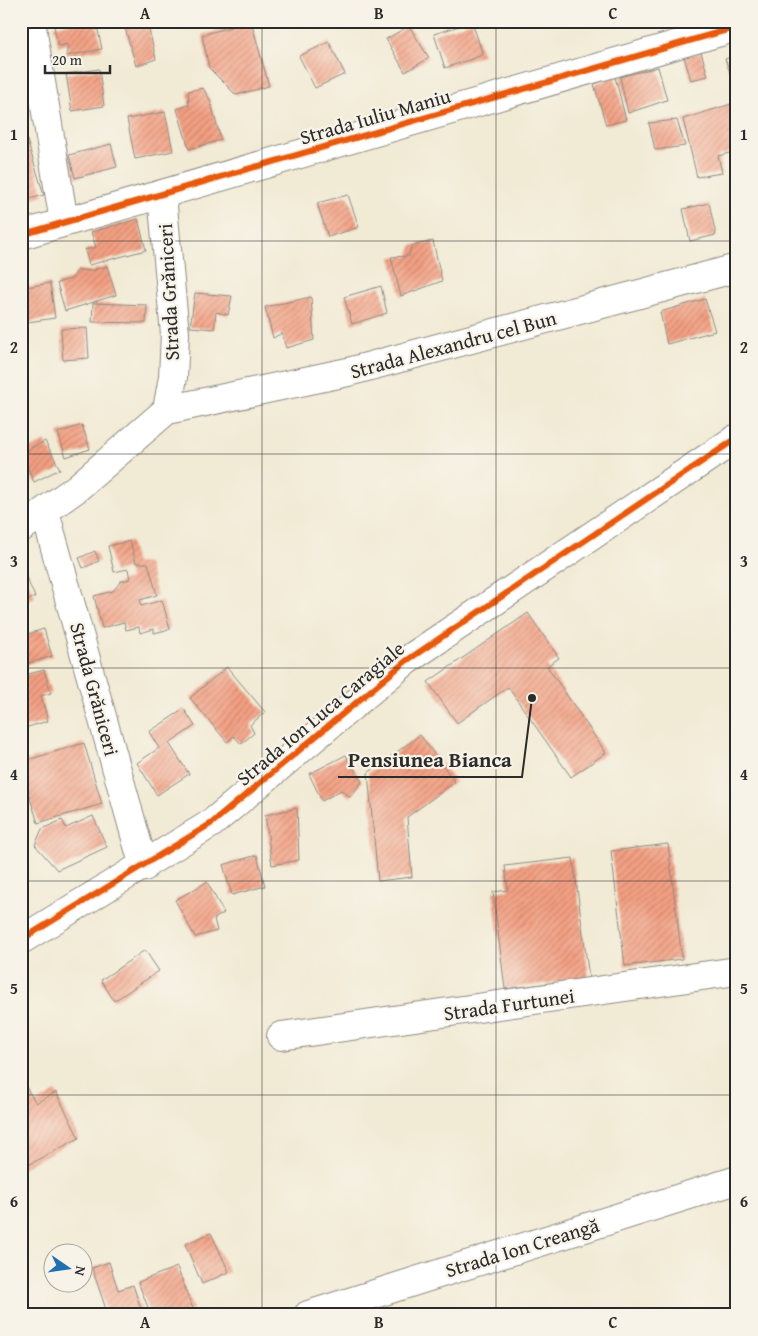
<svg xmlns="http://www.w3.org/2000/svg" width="758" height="1336" viewBox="0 0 758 1336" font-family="'Gentium Book Plus',serif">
<defs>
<pattern id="building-hatch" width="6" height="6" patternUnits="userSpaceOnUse" patternTransform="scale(1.25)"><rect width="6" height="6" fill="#f4a083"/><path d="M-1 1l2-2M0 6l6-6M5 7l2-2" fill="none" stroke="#c6836b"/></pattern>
</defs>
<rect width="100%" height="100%" fill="#f7f3e8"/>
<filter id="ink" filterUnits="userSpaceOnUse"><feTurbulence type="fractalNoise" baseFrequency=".02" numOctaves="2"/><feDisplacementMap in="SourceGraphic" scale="10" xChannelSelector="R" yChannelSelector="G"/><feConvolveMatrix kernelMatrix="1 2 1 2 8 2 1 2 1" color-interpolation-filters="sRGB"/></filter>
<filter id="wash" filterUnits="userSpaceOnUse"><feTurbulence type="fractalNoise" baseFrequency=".0096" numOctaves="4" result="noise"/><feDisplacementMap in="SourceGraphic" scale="20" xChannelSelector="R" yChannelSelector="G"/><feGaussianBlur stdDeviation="1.12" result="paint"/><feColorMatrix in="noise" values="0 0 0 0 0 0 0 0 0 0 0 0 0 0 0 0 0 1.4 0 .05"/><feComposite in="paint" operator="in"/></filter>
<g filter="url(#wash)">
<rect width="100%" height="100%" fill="#f1ead4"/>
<g id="blocks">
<path fill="url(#building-hatch)" d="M79,21H96L102,49L66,56L68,44L58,46L54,26Z
M123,21H147L156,59L136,66Z
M251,21L269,86L236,95L209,68L202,35Z
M472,22L483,55L445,68L434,34Z
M409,26L429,58L405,72L386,39Z
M329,42L345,74L315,88L299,56Z
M701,52L708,76L691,80L684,57Z
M737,55V91L725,59Z
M658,67L667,100L628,113L620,77Z
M99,69L104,106L72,111L66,74Z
M615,77L626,120L606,125L594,84Z
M203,88L210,100L221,140L189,149L177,109L189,105L188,91Z
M731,104L737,124V151L718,156L722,173L697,177L683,119Z
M165,112L173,151L135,159L127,119Z
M677,120L685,146L655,150L649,123Z
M21,121L44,195L21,201Z
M111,144L117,167L75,178L69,155Z
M348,195L359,227L328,237L317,203Z
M709,203L716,235L690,241L683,209Z
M138,219L146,250L89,265L85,250L96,247L91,232Z
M433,241L442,281L401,296L391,257L409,256L411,246Z
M107,266L116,295L65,311L57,283L71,279L78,270L91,271Z
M50,283L55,318L21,323V288Z
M381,286L387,313L352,324L344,297Z
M195,293L232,296L228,315L216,312L214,329L190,327Z
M311,297L314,340L286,348L282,333L273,338L265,307Z
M705,299L715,331L667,344L660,312Z
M93,303L147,305L146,323L92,322Z
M87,328L89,358L63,360L61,329Z
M82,425L90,449L66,457L58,433Z
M45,441L60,469L34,482L21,453Z
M130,541L136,563H148L157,595L140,600L141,606L162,600L170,629L154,633V629L140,633L139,627L126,630L124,622L102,628L94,596L113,591L121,581L130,579L128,569L114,572L108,546Z
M95,551L99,561L83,568L79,558Z
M21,570H23L35,597L21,603Z
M528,613L559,658L547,666L606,753L571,777L508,687L457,723L428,682Z
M44,629L52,656L21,666V636Z
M227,667L265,712L250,725L254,733L241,744L234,736L227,742L190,698Z
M44,670L51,693L41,696L48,721L21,729V676Z
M184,709L195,726L169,743L189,774L157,795L137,763L159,748L149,732Z
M420,735L455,782L407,817L412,877L378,881L368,773Z
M84,743L102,804L38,823L21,770V762Z
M346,755L362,782L350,797L341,790L322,801L309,774Z
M297,808L299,860L272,865L265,815Z
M93,816L107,847L57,870L35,845L42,829L62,820L66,828Z
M668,844L682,959L625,966L611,851Z
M257,855L265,886L232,895L223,865Z
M573,858L589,978L505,989L493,892L508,890L505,866Z
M207,882L224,913L214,919L217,931L195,937L175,900Z
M145,950L159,971L114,1001L101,980Z
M21,1079L36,1103L56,1092L79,1138L21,1169Z
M211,1233L229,1272L202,1284L185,1244Z
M109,1262L118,1290L133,1285L143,1315H108L92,1268Z
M177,1267L193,1309L179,1315H151L138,1282Z
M104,1310L105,1315H83V1314Z"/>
</g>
</g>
<g filter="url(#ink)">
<use href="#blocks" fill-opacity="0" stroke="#8e8a80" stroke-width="1"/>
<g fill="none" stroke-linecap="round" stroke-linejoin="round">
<g stroke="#8e8a80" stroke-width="30">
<path id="minor" d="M31,21L64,222
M21,235L737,27
M167,410L348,372L737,268
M45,512L144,867
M21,528L77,488L167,410L173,377L175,334L162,196
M21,940L212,823L406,661L737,438
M281,1036L737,971
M308,1315L737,1180"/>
</g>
<use href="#minor" stroke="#fff" stroke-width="28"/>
<g stroke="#f7f3e8" stroke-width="9">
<path id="cycleway" d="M21,235L737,27
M21,940L212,823L406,661L737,438"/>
</g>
<use href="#cycleway" stroke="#e8590c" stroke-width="6"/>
</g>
</g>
<path fill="none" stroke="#2b2b2b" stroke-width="1" stroke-opacity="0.55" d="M262,21V1315M496,21V1315M21,241H737M21,454H737M21,668H737M21,881H737M21,1095H737"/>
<g text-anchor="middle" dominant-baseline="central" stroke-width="4.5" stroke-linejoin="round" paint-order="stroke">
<g font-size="20" fill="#2b2b2b" stroke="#f7f3e8">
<text transform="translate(375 116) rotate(-16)">Strada Iuliu Maniu</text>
<text transform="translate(168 292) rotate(-93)">Strada Grăniceri</text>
<text transform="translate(453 344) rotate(-15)">Strada Alexandru cel Bun</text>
<text transform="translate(95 689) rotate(75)">Strada Grăniceri</text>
<text transform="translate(320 713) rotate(-40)">Strada Ion Luca Caragiale</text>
<text transform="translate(509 1004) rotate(-8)">Strada Furtunei</text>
<text transform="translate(522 1247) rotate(-17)">Strada Ion Creangă</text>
</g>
</g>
<path fill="none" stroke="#2b2b2b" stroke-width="2" d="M532 698L522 777H338"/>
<circle fill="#2b2b2b" stroke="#f7f3e8" stroke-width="2" cx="532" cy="698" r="5"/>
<g font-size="21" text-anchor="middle" font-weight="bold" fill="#2b2b2b" stroke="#f7f3e8" stroke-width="4.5" stroke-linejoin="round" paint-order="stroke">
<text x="430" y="767">Pensiunea Bianca</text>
</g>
<rect width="758" height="1336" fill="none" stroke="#f7f3e8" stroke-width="55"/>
<g transform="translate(68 1268) rotate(103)"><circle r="24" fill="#f7f3e8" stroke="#a5a39c"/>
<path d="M0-4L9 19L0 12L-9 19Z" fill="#1f6fb2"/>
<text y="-8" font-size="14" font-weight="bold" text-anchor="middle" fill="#2b2b2b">N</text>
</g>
<path d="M45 65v8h65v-8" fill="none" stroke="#2b2b2b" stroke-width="2.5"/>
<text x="52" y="65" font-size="15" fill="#2b2b2b" stroke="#f7f3e8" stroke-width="4" paint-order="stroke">20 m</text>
<rect x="28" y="28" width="702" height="1280" fill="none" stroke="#2b2b2b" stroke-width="2"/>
<g font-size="16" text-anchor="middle" font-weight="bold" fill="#2b2b2b">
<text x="145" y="19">A</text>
<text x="379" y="19">B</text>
<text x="613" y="19">C</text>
<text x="14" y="140">1</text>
<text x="744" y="140">1</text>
<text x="14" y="353">2</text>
<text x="744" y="353">2</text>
<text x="14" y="567">3</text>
<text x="744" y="567">3</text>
<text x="14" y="780">4</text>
<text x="744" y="780">4</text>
<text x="14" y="994">5</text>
<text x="744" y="994">5</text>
<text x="14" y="1207">6</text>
<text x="744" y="1207">6</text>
<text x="145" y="1328">A</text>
<text x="379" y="1328">B</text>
<text x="613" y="1328">C</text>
</g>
</svg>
